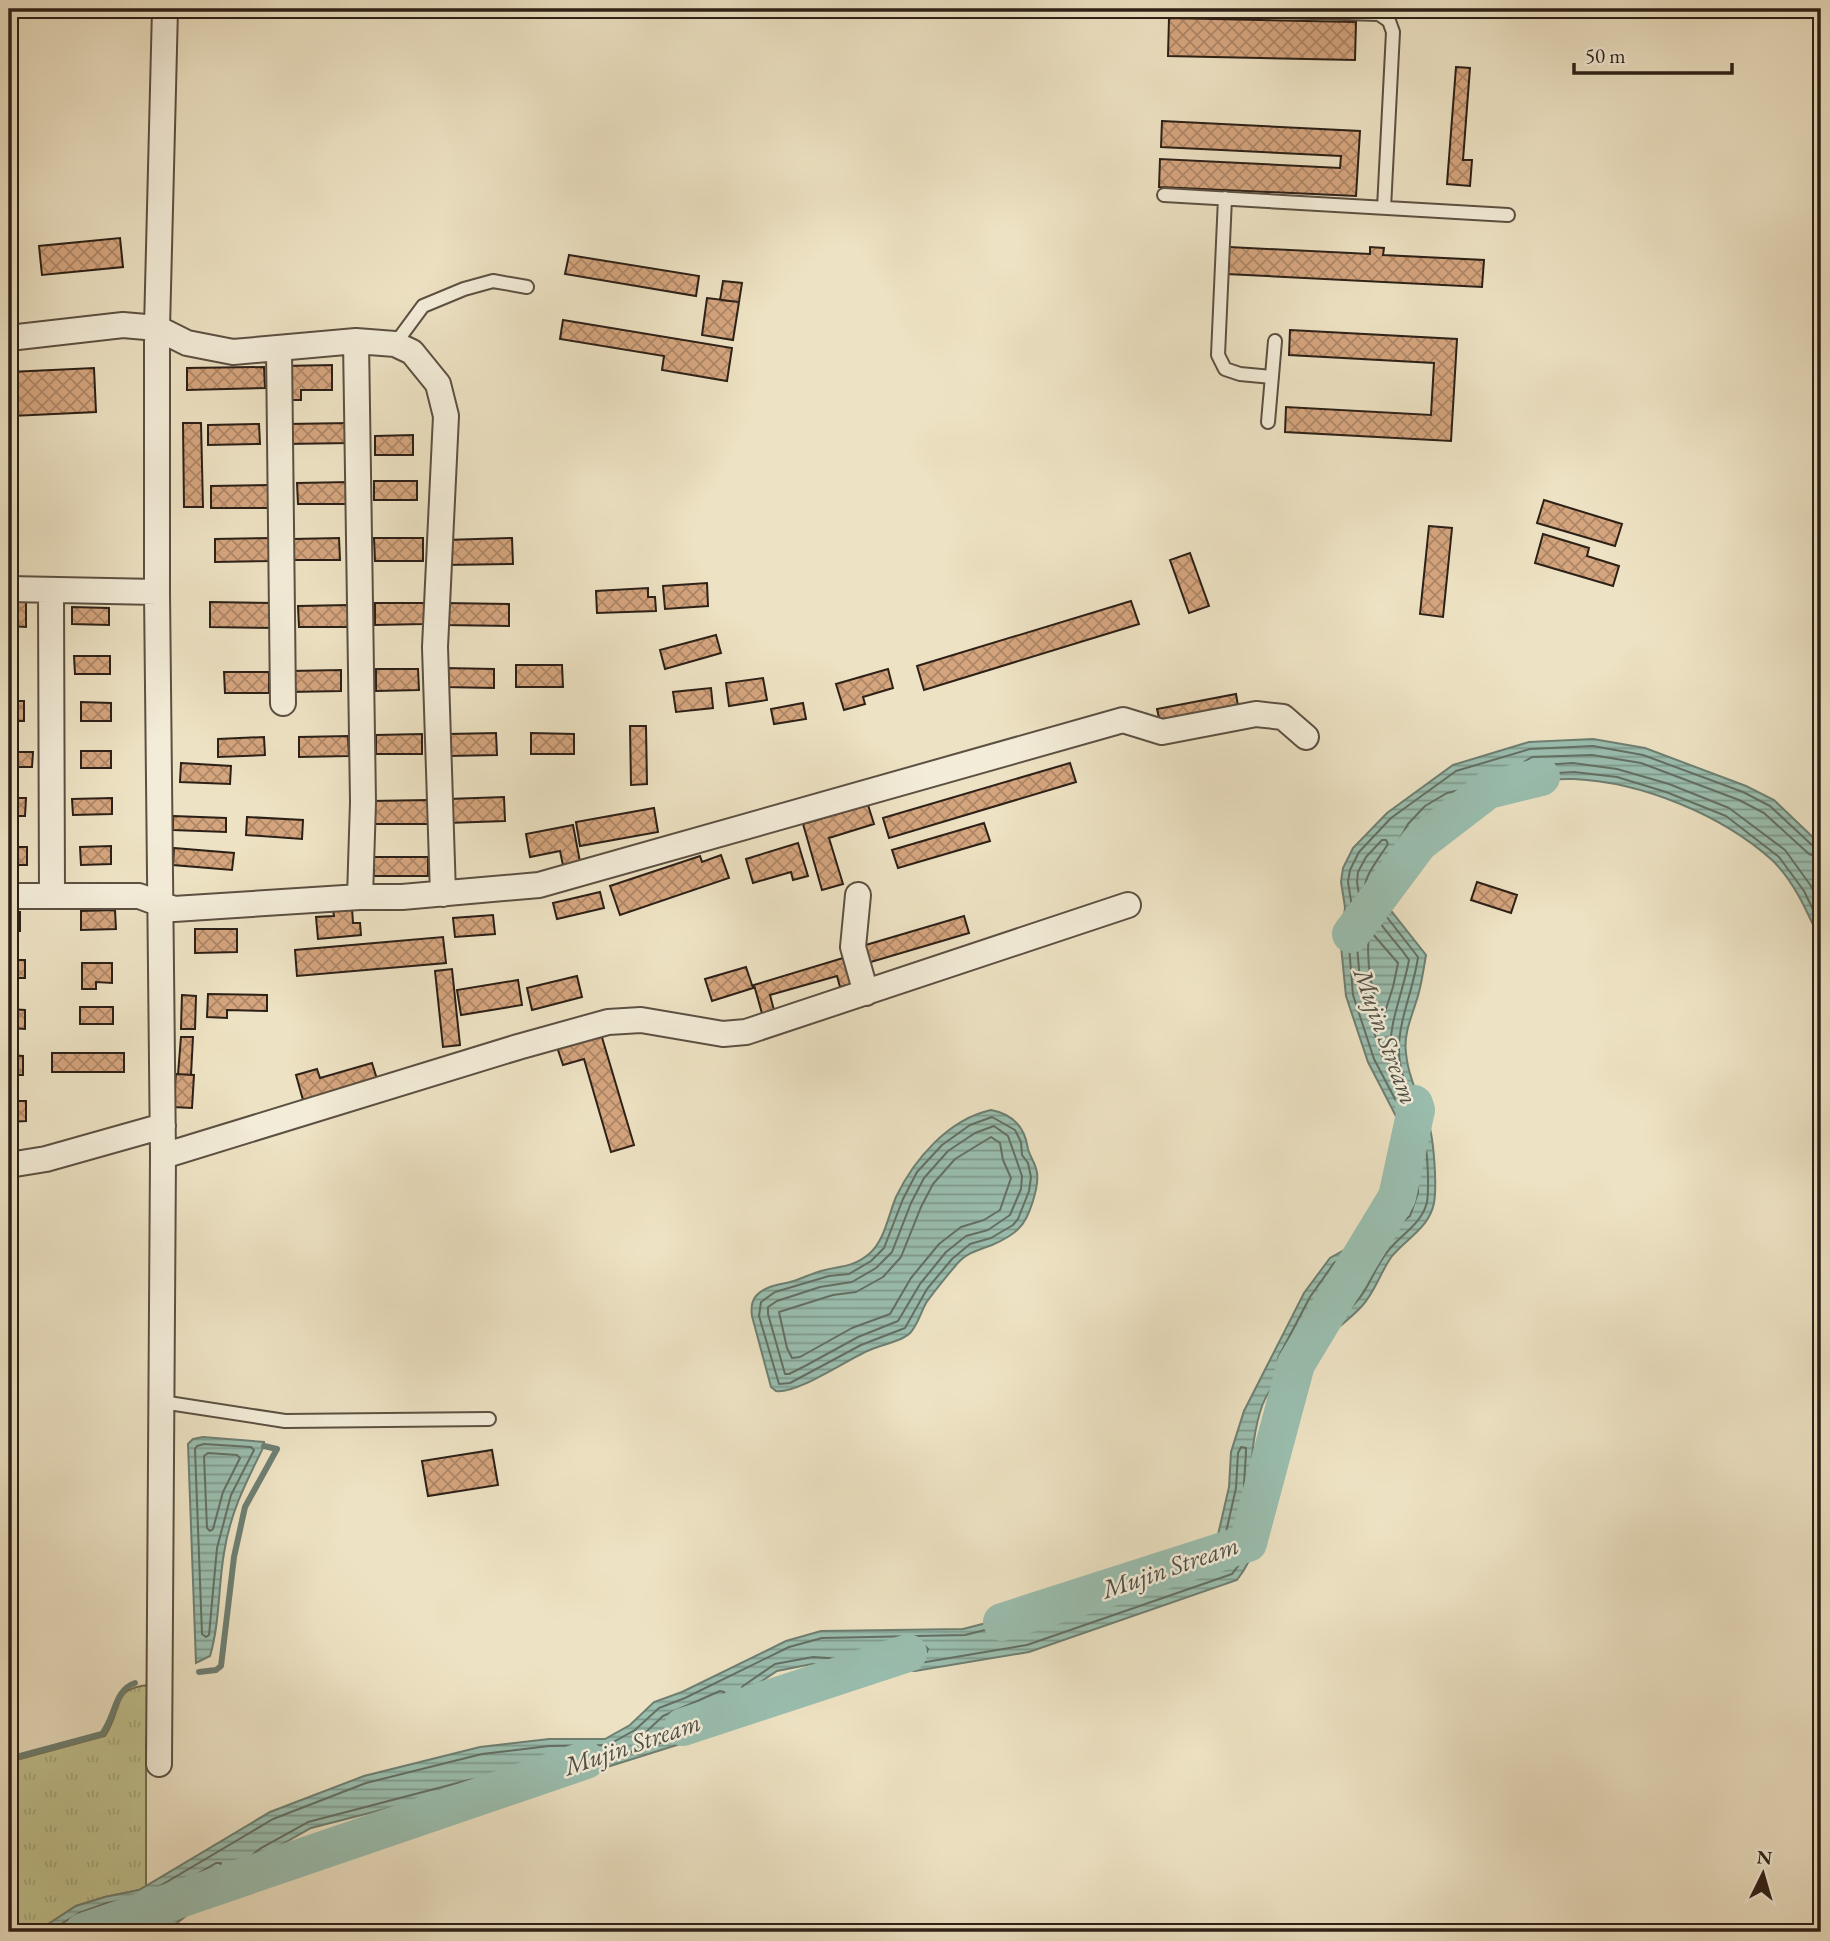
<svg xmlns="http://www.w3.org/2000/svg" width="1830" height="1941" viewBox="0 0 1830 1941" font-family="'EB Garamond',serif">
<defs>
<pattern id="grass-tufts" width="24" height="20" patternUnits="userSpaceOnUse" patternTransform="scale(1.75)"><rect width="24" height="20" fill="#c0c18e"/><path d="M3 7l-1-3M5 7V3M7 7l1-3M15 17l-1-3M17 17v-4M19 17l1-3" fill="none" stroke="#a5a67a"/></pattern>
<pattern id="water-rules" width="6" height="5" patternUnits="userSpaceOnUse" patternTransform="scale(1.75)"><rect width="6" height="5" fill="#9abeaf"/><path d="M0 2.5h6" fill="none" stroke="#7e9a8d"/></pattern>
<pattern id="building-cross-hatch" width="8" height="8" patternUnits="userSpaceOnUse" patternTransform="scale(1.75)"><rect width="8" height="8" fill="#d5a57e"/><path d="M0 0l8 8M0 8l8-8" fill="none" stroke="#ad8666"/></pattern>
</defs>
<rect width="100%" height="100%" fill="#ede2c3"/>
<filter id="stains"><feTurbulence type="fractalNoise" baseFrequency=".00286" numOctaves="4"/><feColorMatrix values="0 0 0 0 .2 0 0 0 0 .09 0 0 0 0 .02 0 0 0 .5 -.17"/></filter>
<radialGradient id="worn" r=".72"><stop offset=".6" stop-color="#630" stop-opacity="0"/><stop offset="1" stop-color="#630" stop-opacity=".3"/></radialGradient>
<path fill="url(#grass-tufts)" stroke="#767052" stroke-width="2" d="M151,1685L146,1743V1886L139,1890L105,1897L76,1906L39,1930L9,1932V1762L105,1736C124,1708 110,1687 151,1685Z"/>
<path fill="url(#water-rules)" stroke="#6e7f72" stroke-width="2" d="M1593,739L1645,748L1746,786L1774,800L1821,845V942C1808,914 1795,882 1772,860C1722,815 1642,782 1574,779C1548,778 1521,783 1496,788C1473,793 1450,797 1431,811C1415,822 1410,838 1401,853C1394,864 1387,874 1381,885L1385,903L1426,955C1424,967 1422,980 1419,992C1414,1012 1403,1032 1406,1053C1408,1076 1419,1098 1427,1119C1434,1135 1437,1185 1434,1203C1429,1228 1407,1238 1392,1256C1381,1271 1375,1292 1362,1306C1332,1339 1278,1363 1262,1406C1253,1432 1251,1457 1251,1485C1251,1527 1267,1540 1237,1580L1029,1652L915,1671L812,1664L777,1671L747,1691L727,1719L699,1738L585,1774L524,1778L471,1787L311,1828L265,1854L173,1926L156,1932H27L39,1930L76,1906L105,1897L139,1890L270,1812L364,1776L480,1747L549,1739H605L630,1725L654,1702L682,1692L786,1641L821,1631L963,1629L1193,1570L1208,1560L1217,1539L1229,1487L1231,1452L1244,1411L1304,1293L1330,1258L1382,1229L1406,1210L1411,1191V1171L1399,1122L1368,1062L1346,996L1341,946L1345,907L1341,882L1343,868L1353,848L1387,813L1453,765L1529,742Z
M991,1110C1013,1114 1025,1128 1028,1149C1030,1157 1036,1164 1037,1173C1039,1187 1029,1219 1019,1228C1013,1235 1001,1241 992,1245C978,1250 966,1253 956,1265C946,1277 935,1290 926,1303C921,1312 918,1324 911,1332C903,1341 884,1344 872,1349C849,1358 796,1395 776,1391L771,1387L752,1316C751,1309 751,1302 756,1296C765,1286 778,1285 790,1282C798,1280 806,1276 815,1273C835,1265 850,1270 869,1254C885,1240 888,1216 896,1197C914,1159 949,1119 991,1110Z
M203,1437L264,1442V1446C246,1482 230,1513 224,1553C218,1588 220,1622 210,1656L196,1663L188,1444L193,1439Z"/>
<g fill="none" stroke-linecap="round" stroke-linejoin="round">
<path stroke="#636f63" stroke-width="2" d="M1382,840H1386L1388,844C1381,855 1372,866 1367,878C1355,905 1396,939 1409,960C1403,993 1388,1024 1390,1058L1387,1060L1382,1056L1361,992L1357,946L1361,907L1357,882L1358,872L1366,857Z
M1821,849L1814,847L1770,806L1743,792L1643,755L1593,746L1530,749L1456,771L1391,818L1359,852L1350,870L1348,882L1352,907L1349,946L1353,995L1374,1059L1406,1120L1418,1169V1193L1410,1216L1386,1235L1334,1263L1310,1297L1278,1358L1279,1362L1283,1363C1308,1345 1336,1325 1357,1301C1370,1287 1375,1266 1388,1251C1401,1234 1422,1224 1427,1202C1429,1188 1428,1157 1425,1143C1421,1112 1399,1083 1399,1051C1398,1021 1414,988 1418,957L1379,907L1374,885L1408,824L1425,806L1447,793L1525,775L1574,772L1617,777L1666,792L1726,816L1779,857L1804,891L1821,926
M1821,858L1809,854L1764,813L1739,800L1641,763L1592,755L1532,757L1524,762L1527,766L1573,763L1617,769L1669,784L1729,808L1785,850L1811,886L1821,906
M1372,933L1398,963L1393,987L1385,1012L1382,1014L1379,1012C1371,988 1366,961 1369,935Z
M992,1117L1015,1130L1021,1142L1022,1155L1028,1163L1031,1177L1029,1191L1018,1219L1013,1225L991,1238L970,1244L952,1259L927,1289L905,1328L861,1345L790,1383L779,1384L759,1316L761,1302L775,1292L829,1276L849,1274L871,1261L884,1248L903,1199L917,1172L942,1145L970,1125Z
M994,1126L1008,1136L1022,1176L1021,1189L1010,1215L988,1230L966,1236L946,1252L920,1284L898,1321L858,1337L805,1366L789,1374H785L768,1314V1307L777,1301L820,1287L852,1282L876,1268L892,1252L911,1203L924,1178L948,1151L975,1133Z
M991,1137L1000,1143L1003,1160L1011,1178L1000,1210L984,1220L961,1227L939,1244L911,1278L890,1314L852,1328L800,1357L792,1358L787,1348L779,1312L833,1295L856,1292L883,1277L901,1257L921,1207L933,1184L955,1159Z
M1367,1255H1371L1372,1259L1351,1295L1309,1332L1304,1333L1303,1329L1317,1301L1340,1270Z
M204,1444L251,1447L254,1450L231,1495L217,1548L209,1635L206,1637L202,1634L195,1449L197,1446Z
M208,1453L237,1455L240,1458L223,1492L213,1529L210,1531L207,1528L204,1456Z
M925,1646L928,1649L927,1652L914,1655L885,1654L882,1651L885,1647Z
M720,1691L724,1692L725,1695C707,1722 679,1728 650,1737L646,1736L647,1731L663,1716Z
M48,1932L79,1913L107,1903L143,1896L273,1819L366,1783L482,1754L549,1746L608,1745L635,1730L659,1708L685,1698L789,1647L822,1638L965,1635L1196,1577L1213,1565L1224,1541L1236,1488L1238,1453L1241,1447L1246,1448C1246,1461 1244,1475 1244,1488C1246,1522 1257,1545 1232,1574L1027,1645L914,1664L813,1657L775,1664L743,1686L722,1714L695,1732L584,1767L523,1771L469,1780L308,1822L261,1848L170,1919L160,1924L157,1932
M64,1932L83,1920L109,1912L147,1903L216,1863H221L220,1868L166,1912L153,1918L148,1932
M84,1932L111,1922L135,1917L139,1920L137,1932"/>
<path stroke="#6e7f72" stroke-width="6" d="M199,1672L216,1670L221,1666L234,1557L245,1507L277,1449L264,1446
M9,1759L102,1734C116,1716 114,1690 135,1683"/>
<path stroke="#9abeaf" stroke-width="38" d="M1351,934L1419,843L1488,790L1541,777
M1002,1622L1248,1543L1296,1364L1397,1197L1416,1110L1414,1104
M683,1727L908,1653
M83,1932L586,1760"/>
</g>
<path fill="url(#building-cross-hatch)" stroke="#2c2017" stroke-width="2" d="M1169,18L1356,22L1355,60L1168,56Z
M1456,67L1470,68L1463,160H1472L1470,186L1447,184Z
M1162,121L1360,131L1356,196L1159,187L1160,159L1340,168L1341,156L1161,147Z
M120,238L123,267L42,275L39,246Z
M1229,247L1370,254V247L1384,248L1383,255L1484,260L1482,287L1227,274Z
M569,255L699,276L696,296L565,274Z
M723,281L742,283L739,302L720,300Z
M707,298L739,302L733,340L702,335Z
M563,320L732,348L727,381L662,370L664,356L560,339Z
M1290,330L1457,339L1451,441L1285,432L1286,407L1431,415L1434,363L1289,355Z
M332,365V390H301V400H284L283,366Z
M264,367L265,388L187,390V368Z
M94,368L96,412L12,416L10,372Z
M183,423H201L203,507H184Z
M350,423L351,443L286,444V424Z
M259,424L260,444L208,445V425Z
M413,435V455H375V436Z
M374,481H417V500H374Z
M350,482V504H298L297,483Z
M270,485V508H211V486Z
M1544,500L1622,524L1615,546L1537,523Z
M1429,526L1452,528L1443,617L1420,614Z
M1543,534L1589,548L1587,556L1619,566L1613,586L1535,563Z
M272,538V561L215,562V539Z
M339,538L340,560H293V539Z
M374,538H423V561H375Z
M512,538L513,564L445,565V540Z
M1190,553L1209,606L1189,613L1170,560Z
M707,583L708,606L665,609L663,586Z
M648,588V597H655L656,611L597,613L596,591Z
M9,599H26V627L9,626Z
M1131,601L1139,624L924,690L917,666Z
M210,602L276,603V628L210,627Z
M375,603H424V624L375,625Z
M445,603L509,604V626L445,625Z
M348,605V627H299L298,606Z
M72,607L109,608V625L72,624Z
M716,635L721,653L665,669L660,650Z
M74,656H110V674H75Z
M516,665H562L563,687H516Z
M445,668L494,669V688L445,687Z
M376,669H418L419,690L376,691Z
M888,669L893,688L863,697L865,704L844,710L836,684Z
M341,670V691L290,692V671Z
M224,672H269V693H225Z
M763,678L767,700L729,706L726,683Z
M711,688L713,708L676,712L673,692Z
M1236,694L1239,712L1161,726L1157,709Z
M9,701H24V721H9Z
M81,702L111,703V721H81Z
M803,703L806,719L774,724L771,709Z
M630,726H646L647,784L631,785Z
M496,733L497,755L449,756V734Z
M531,733L574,734V754H531Z
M422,734V754H376V735Z
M348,736L349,756L299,757V737Z
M264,737L265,755L218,757V739Z
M81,751H111V768H81Z
M9,752H33L32,767H9Z
M181,763L231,766L230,784L180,782Z
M1070,763L1076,782L889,838L883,818Z
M504,797L505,821L448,823V799Z
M9,798H26L25,816H9Z
M112,798V814L73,815L72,799Z
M429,800V824H370V801Z
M868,805L874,824L829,838L843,884L822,890L803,824Z
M654,808L658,832L580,846L576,822Z
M173,816L226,818V832L173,830Z
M247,817L303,820L302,839L246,835Z
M984,823L990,841L898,868L892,850Z
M573,825L581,867L564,870L560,851L530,857L526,834Z
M798,843L808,876L793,880L791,872L753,883L746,859Z
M111,846V864L81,865L80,847Z
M9,847H27V865H9Z
M174,848L234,853L232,870L173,865Z
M721,855L729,878L620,915L610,886L700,856L702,862Z
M374,857H428V876H374Z
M1477,882L1517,895L1511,913L1471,900Z
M600,892L604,908L557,919L553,903Z
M352,908L353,923H360L361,935L318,939L316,917L334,916L333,910Z
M115,910L116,929L81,930V911Z
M9,912H20V931H9Z
M493,915L495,934L455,937L453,918Z
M964,916L969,933L864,964L859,947Z
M195,929H237V952L195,953Z
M443,937L446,963L297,976L295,950Z
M843,958L851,984L840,987L837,976L770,995L775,1014L763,1017L754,985Z
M9,960H25V978H9Z
M82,963H112V983L96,982V989H82Z
M746,967L753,988L712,1001L705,979Z
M452,969L460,1045L443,1047L435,971Z
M577,976L582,997L532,1010L527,988Z
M518,980L522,1005L461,1015L457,990Z
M208,994L267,995V1011L227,1010V1018L207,1017Z
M182,995L196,996L195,1029H181Z
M80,1007H113V1024H80Z
M9,1009L25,1010V1029L9,1028Z
M601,1034L634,1145L611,1152L584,1059L563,1065L557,1047Z
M181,1037H193L191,1075L178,1074Z
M52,1053H124V1072H52Z
M9,1055L23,1056V1075H9Z
M372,1063L377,1079L303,1100L296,1075L317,1069L320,1078Z
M176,1074L194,1075L192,1108L173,1107Z
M9,1101H26V1121L9,1122Z
M492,1450L498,1485L428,1496L422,1461Z"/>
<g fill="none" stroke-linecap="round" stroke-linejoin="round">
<g stroke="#5c5042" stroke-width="16">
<path id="lane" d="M1217,9L1379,14L1389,21L1393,32L1384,208
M1164,195L1508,215
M1225,198L1218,355L1225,369L1240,374L1272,377
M395,344L423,306L464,289L493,281L527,287
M1268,422L1275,341
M162,1402L285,1421L489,1419"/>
</g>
<g stroke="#5c5042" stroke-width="28">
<path id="street" d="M9,338L123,325L157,328L187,343L233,352L356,341L395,344L412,352L438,384L446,416L435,647L443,894
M356,341L363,802L360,897
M279,349L283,703
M9,589L157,592
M51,590L52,896
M858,895L853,947L866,993
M9,896H139L174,909L360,897H402L539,885L1123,720L1162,732L1256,714L1283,717L1306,737
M163,1156L518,1047L608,1022L641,1020L723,1034L746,1032L1128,905
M9,1165L46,1159L163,1126
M159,1764L163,1156L157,592V328L165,9"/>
</g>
<use href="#lane" stroke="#f3ecd8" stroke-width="12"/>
<use href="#street" stroke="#f3ecd8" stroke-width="24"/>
</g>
<g text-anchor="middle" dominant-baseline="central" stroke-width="5" stroke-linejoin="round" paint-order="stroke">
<g font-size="26" font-style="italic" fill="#4d4f45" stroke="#f3ecd8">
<text transform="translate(1386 1036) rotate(70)">Mujin Stream</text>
<text transform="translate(1170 1567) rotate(-19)">Mujin Stream</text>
<text transform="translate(632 1744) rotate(-19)">Mujin Stream</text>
</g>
</g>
<rect width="1830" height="1941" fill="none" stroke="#ede2c3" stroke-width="35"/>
<rect x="10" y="10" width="1809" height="1920" fill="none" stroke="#2c2017" stroke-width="3.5"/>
<rect x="18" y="18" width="1795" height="1906" fill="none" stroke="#2c2017" stroke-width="2"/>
<g transform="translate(1763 1874) rotate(5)" stroke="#f3ecd8" stroke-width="5" paint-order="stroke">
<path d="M0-5L12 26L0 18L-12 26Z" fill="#2c2017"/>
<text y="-10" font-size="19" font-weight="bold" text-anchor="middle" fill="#2c2017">N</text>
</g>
<path d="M1574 63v10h158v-10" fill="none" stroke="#2c2017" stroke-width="3.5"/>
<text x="1585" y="63" font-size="21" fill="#2c2017" stroke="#f3ecd8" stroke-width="5" paint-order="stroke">50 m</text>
<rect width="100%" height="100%" filter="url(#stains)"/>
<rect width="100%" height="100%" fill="url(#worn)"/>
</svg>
